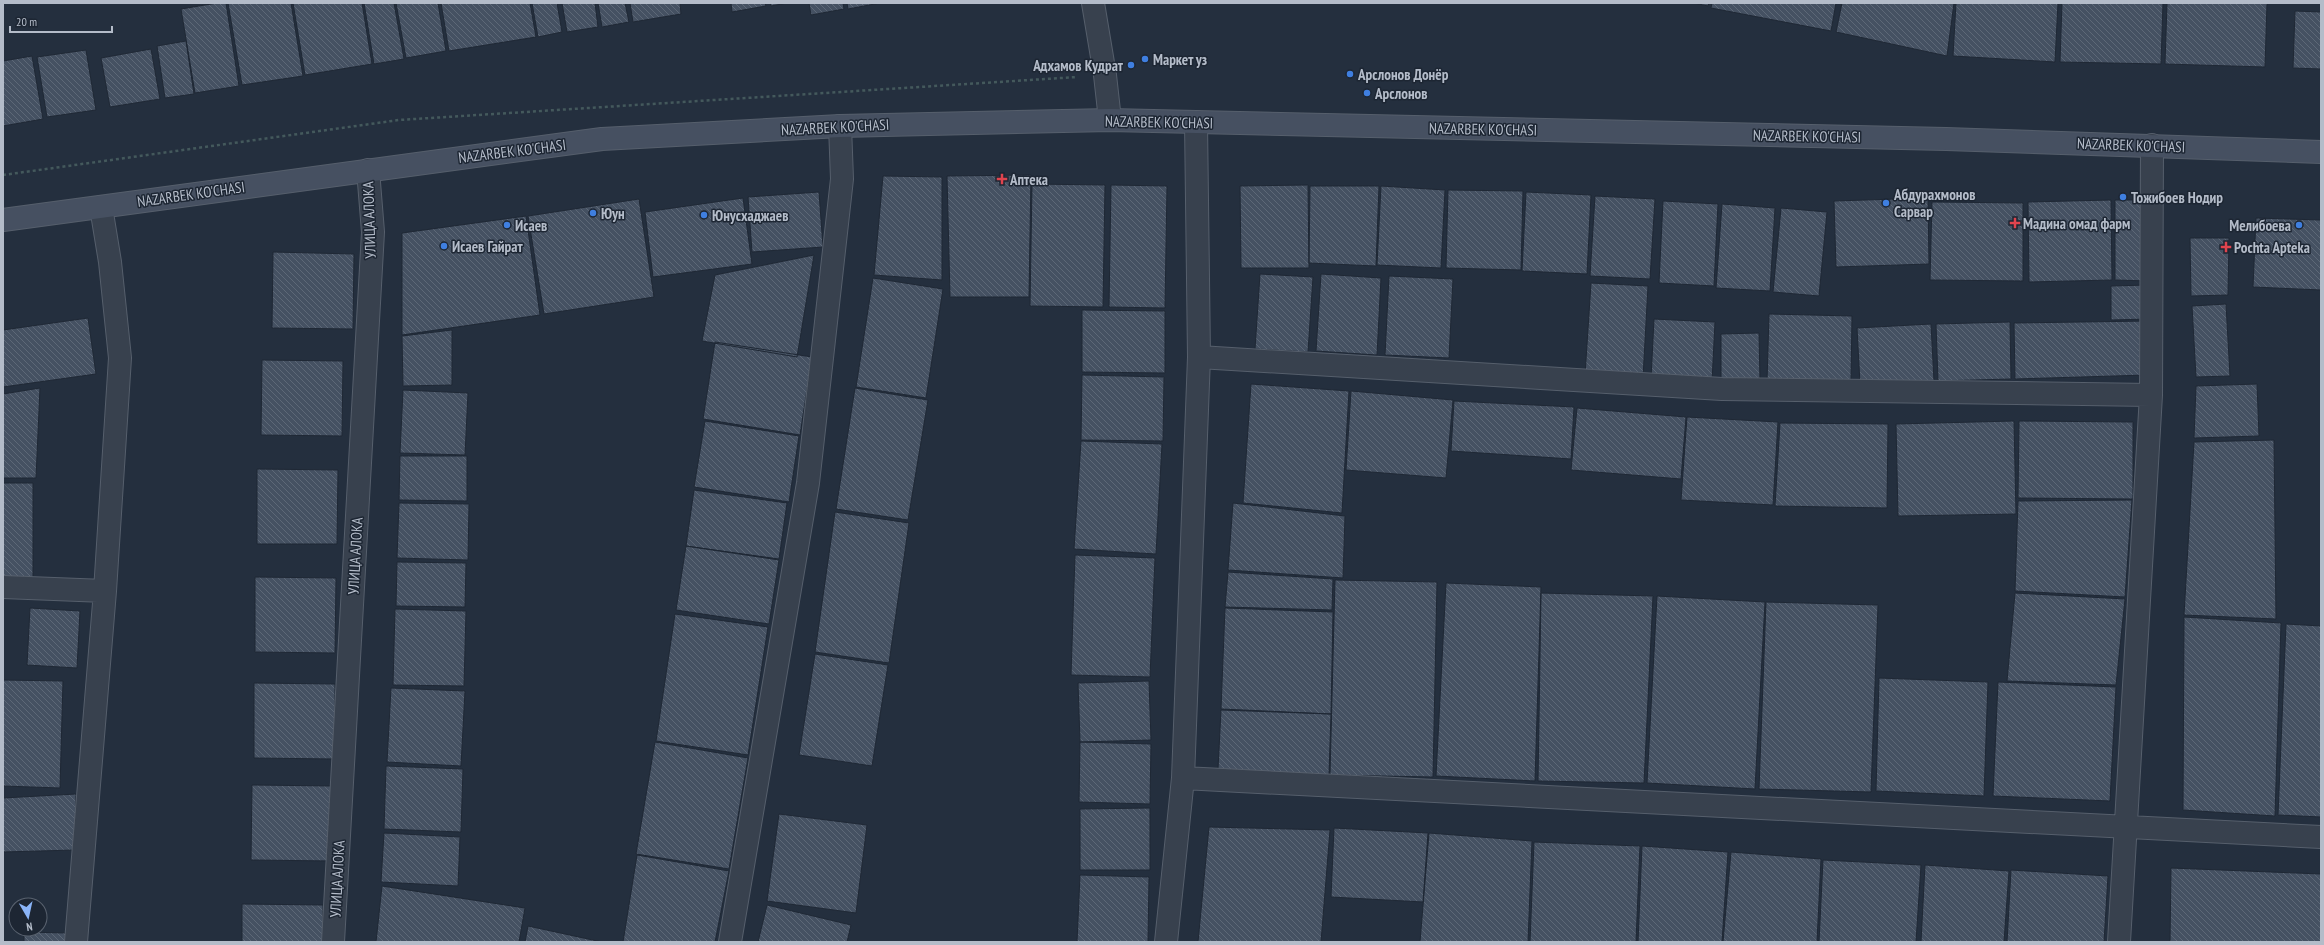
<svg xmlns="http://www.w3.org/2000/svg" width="2324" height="945" viewBox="0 0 2324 945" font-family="'PT Sans Narrow',sans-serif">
<defs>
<pattern id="building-back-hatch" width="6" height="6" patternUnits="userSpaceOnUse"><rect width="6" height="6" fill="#455162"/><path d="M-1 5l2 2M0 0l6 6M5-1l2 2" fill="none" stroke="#5d6877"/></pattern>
</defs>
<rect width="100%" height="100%" fill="#242f3e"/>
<path fill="url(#building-back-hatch)" stroke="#1f2835" d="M217,3H226L239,86L195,93L181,9Z
M228,3H291L303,76L242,85Z
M293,3H362L372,64L305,75Z
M364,3H394L404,59L374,64Z
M396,3H438L446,51L406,58Z
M441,3H530L536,37L449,51Z
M532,3H557L562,32L538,37Z
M562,3H595L598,27L567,32Z
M598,3H625L629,22L602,27Z
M630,3H680L681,14L633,22Z
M731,3H765L766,6L732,12Z
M770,3H787L771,6Z
M809,3H843L844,9L811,15Z
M847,3H880L848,9Z
M1694,3H1709L1708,6Z
M1712,3H1836L1831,31L1711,8Z
M1842,3H1954L1947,56L1836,32Z
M1956,3H2058L2055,62L1953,56Z
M2062,3H2163L2161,64L2060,62Z
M2167,3H2267L2265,67L2165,64Z
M2295,11L2321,12V69L2293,68Z
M186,41L194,94L165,98L157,46Z
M151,49L160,99L110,107L101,58Z
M86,50L96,110L47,117L37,57Z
M32,56L43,119L3,126V61Z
M1031,175L1029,297H950L947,176Z
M883,176L942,177V280L874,275Z
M1032,184L1105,185L1103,307L1030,306Z
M1111,185L1167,186L1165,308L1109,307Z
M1308,185L1309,268H1241L1240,186Z
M1310,186H1379L1376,266L1309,263Z
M1381,186L1445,190L1441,268L1377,265Z
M1448,190L1523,191L1521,270L1446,268Z
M819,192L823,247L752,252L748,197Z
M1526,192L1591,195L1587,274L1522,271Z
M1595,196L1655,199L1650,279L1590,276Z
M743,198L752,264L653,277L645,212Z
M1928,198L1929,264L1836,267L1834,201Z
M639,199L654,297L544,314L528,216Z
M2111,200L2112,280L2029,282L2028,202Z
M2115,200H2149V281L2115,280Z
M1663,201L1718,204L1714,286L1659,283Z
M1932,202L2023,203V281L1930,280Z
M1722,204L1775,208L1770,291L1716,288Z
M1781,208L1827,212L1819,296L1773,292Z
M526,216L540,315L402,335V233Z
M2256,218L2321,220V290L2253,287Z
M2190,238H2229L2228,295L2191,296Z
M273,252L354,254L353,329L272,328Z
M814,255L797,357L702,341L715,275Z
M1260,274L1313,277L1308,352L1255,349Z
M1321,274L1381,278L1377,355L1316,351Z
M1389,276L1453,279L1449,358L1385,355Z
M873,278L943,289L926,398L856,387Z
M1591,283L1648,286L1643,378L1585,375Z
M2148,285V319L2111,320V286Z
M2226,304L2230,376L2196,377L2192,306Z
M1082,310L1165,311V373L1082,372Z
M1769,314L1852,316L1851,383L1767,382Z
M88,318L96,374L3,387V330Z
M1654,319L1715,322L1712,382L1651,379Z
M2148,321L2147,375L2015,379L2014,323Z
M2010,322L2011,379L1938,381L1936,324Z
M1931,324L1934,381L1860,384L1857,328Z
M452,330V385L403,386L402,336Z
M1759,333L1760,381H1721V334Z
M715,342L812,357L800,435L703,419Z
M262,360L343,361L342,436L261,435Z
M1082,375L1164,377L1163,441L1081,440Z
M1251,384L1349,391L1342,513L1243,503Z
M2257,384L2259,436L2194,438L2196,386Z
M40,388L36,478H3V394Z
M855,388L928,400L908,520L836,509Z
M403,390L468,393L465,455L400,453Z
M1351,391L1453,400L1446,478L1346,470Z
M1454,401L1574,407L1571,459L1451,451Z
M1577,408L1686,417L1681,479L1571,470Z
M1687,417L1778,422L1773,505L1681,500Z
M705,421L799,436L789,502L694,487Z
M2014,421L2016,514L1898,516L1896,424Z
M2019,421L2133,422V499L2018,498Z
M1780,423L1888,424L1887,508L1775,506Z
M2274,440L2276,619L2184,615L2194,442Z
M1081,441L1162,444L1156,554L1074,549Z
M400,456H467V501L399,500Z
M257,469L338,470L337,544H257Z
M3,483H33V578H3Z
M694,490L787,503L779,559L686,546Z
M2132,500L2125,597L2015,591L2018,501Z
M399,503L469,504L468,560L397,558Z
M1233,503L1345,516L1343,578L1228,570Z
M835,512L909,523L889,663L815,652Z
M686,546L779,560L769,624L676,610Z
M1075,555L1155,558L1150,677L1071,675Z
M397,562L466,563L465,607L396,606Z
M1228,572L1333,579L1332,610L1225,607Z
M255,577L336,578L335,653L255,652Z
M1335,580L1437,582L1433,777L1330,775Z
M1446,583L1541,587L1535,781L1436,776Z
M1541,593L1653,596L1644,783L1538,781Z
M2015,593L2125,599L2116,685L2007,681Z
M1657,596L1765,602L1755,789L1647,783Z
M1766,602L1878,605L1871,792L1759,789Z
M30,608L80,611L77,668L27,665Z
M1225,608L1333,612L1331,714L1221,709Z
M395,609L466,611L464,686L393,685Z
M675,614L768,627L748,755L656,741Z
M2184,617L2281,623L2275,816L2183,810Z
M2286,624L2321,626V817L2278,815Z
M815,654L888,665L872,766L799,755Z
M1879,678L1988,682L1984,796L1876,791Z
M3,680L63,681L60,788L3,786Z
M1149,681L1151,740L1080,742L1078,683Z
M1998,682L2116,687L2110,801L1993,796Z
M254,683L335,684V759L254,758Z
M391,688L465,691L461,766L387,762Z
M1221,710L1331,714L1329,775L1218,769Z
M655,742L748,758L729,869L636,854Z
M1080,742L1151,744L1150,804L1079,802Z
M386,766L463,769L461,832L384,829Z
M252,785L333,786L332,861L251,860Z
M76,794L75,850L3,852V798Z
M1150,808V870H1080V809Z
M779,814L867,825L856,913L767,901Z
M1209,827L1330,830L1321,942H1198Z
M1334,828L1428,833L1423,902L1331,897Z
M384,833L460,837L458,886L381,882Z
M1429,833L1532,841L1528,942H1420Z
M1534,842L1640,846L1636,942H1530Z
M1642,846L1728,852L1722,942H1638Z
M1731,852L1821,859L1817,942H1723Z
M637,855L729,871L715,942H623Z
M1823,860L1921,865L1916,942H1819Z
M1925,865L2009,871L2004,942H1921Z
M2171,868L2321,874V942H2170Z
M2011,870L2108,876L2104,942H2007Z
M1080,875L1149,877L1148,942H1077Z
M382,886L525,908L519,942H376Z
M242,904L323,905V942H242Z
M767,905L851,925L847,942H758Z
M528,926L602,942H525Z
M24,932L67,933V942H24Z"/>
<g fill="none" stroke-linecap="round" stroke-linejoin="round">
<g stroke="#565f6c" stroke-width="24">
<path id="minor" d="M1093,3L1105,75L1110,120
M1199,357L1722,389L2151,395
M3,587L105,591
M1183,778L2321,837
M76,942L105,591L120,358L110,262L101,207
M333,942L373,232L368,170
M730,942L808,483L842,179L840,126
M1166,942L1183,778L1199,357L1196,122
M2119,942L2151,395L2152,145"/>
</g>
<g stroke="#565f6c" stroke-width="24">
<path id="secondary" d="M3,220L602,139L840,126L1110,120L1946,139L2321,152"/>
</g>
<path stroke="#44595c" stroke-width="2.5" stroke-dasharray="3 3" stroke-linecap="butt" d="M3,175L399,120L1077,77"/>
<use href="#minor" stroke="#38414e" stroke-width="22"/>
<use href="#secondary" stroke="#465061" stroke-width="22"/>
</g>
<g fill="#3f7fe0" stroke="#1d2633" stroke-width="1.5">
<circle cx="1145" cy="59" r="4"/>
<circle cx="1131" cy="65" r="4"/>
<circle cx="1350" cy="74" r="4"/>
<circle cx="1367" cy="93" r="4"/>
<circle cx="2123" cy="197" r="4"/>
<circle cx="1886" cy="203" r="4"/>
<circle cx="593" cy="213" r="4"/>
<circle cx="704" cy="215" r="4"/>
<circle cx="507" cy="225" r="4"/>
<circle cx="2299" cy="225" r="4"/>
<circle cx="444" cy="246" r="4"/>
</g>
<g fill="#e0444e" stroke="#1d2633" stroke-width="1.5">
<path d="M1000 173h4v4h4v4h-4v4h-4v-4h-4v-4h4z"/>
<path d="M2013 217h4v4h4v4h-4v4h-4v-4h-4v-4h4z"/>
<path d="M2224 241h4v4h4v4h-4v4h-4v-4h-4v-4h4z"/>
</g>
<g text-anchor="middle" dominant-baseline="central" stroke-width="3" stroke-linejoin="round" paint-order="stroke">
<g font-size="15" font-weight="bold" fill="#b4bcc9" stroke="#1d2633" text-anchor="start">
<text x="1153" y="59">Маркет уз</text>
<text x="1123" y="65" text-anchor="end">Адхамов Кудрат</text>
<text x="1358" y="74">Арслонов Донёр</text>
<text x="1375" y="93">Арслонов</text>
<text x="1010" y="179">Аптека</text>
<text x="1894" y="194">Абдурахмонов<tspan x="1894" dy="17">Сарвар</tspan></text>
<text x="2131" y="197">Тожибоев Нодир</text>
<text x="601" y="213">Юун</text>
<text x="712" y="215">Юнусхаджаев</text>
<text x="2023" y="223">Мадина омад фарм</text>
<text x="515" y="225">Исаев</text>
<text x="2291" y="225" text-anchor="end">Мелибоева</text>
<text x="452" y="246">Исаев Гайрат</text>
<text x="2234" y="247">Pochta Apteka</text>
</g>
<g font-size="15" fill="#b4bcc9" stroke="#1d2633">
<text transform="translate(1159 122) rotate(1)">NAZARBEK KO'CHASI</text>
<text transform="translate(835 127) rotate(-3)">NAZARBEK KO'CHASI</text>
<text transform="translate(1483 129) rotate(1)">NAZARBEK KO'CHASI</text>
<text transform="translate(1807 136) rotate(1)">NAZARBEK KO'CHASI</text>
<text transform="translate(2131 145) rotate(2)">NAZARBEK KO'CHASI</text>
<text transform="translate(512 151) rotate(-7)">NAZARBEK KO'CHASI</text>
<text transform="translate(191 194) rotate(-8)">NAZARBEK KO'CHASI</text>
<text transform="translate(369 220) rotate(-92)">УЛИЦА АЛОКА</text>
<text transform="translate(355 556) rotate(-87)">УЛИЦА АЛОКА</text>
<text transform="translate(337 879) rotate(-87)">УЛИЦА АЛОКА</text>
</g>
</g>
<rect width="2324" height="945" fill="none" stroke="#b4bcc9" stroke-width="8"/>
<g transform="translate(28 917) rotate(171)"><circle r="19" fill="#1d2633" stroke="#59626f"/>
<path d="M0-3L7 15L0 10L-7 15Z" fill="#8ab4f8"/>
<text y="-6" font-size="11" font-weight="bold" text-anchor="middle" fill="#b4bcc9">N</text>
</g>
<path d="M10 26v6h102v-6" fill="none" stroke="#b4bcc9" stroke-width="2"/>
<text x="16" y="26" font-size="12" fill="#b4bcc9" stroke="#1d2633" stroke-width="3" paint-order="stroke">20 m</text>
</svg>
